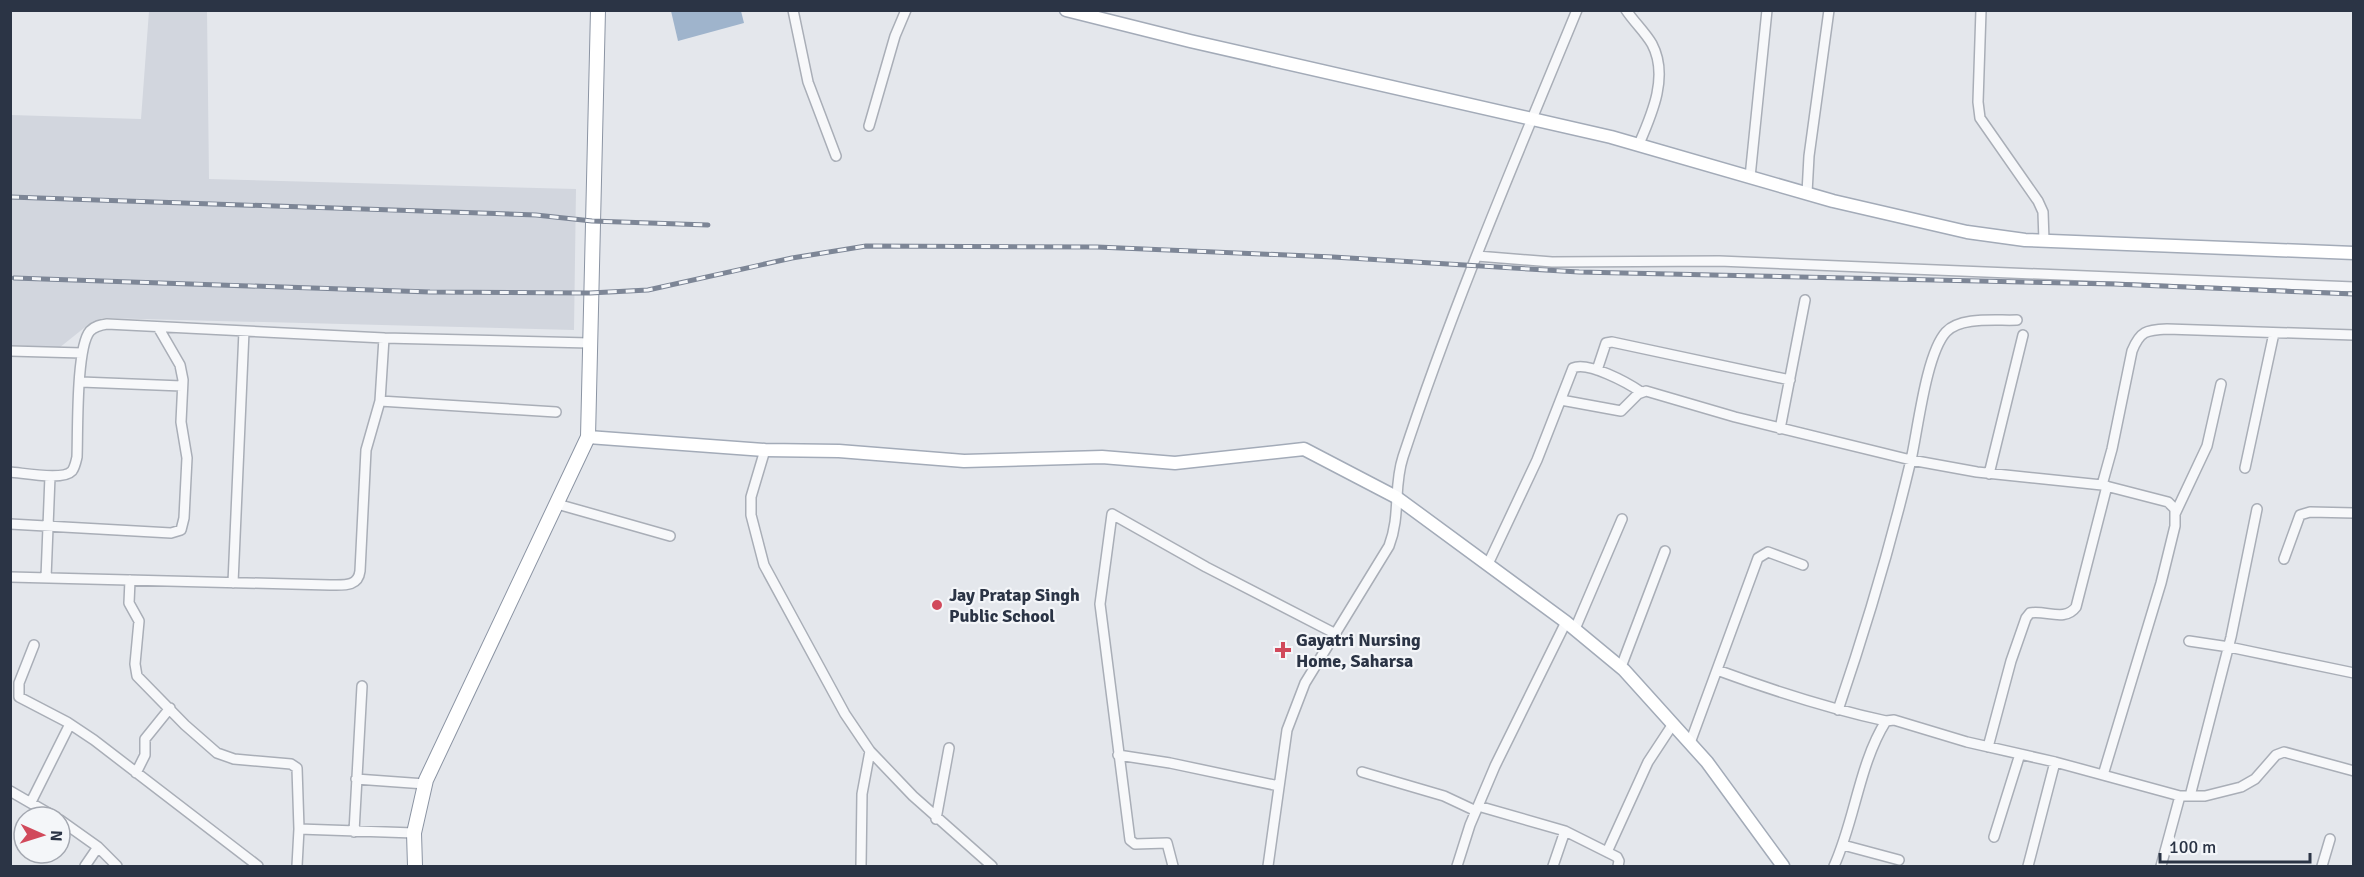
<svg xmlns="http://www.w3.org/2000/svg" width="2364" height="877" viewBox="0 0 2364 877" font-family="Signika,sans-serif">
<rect width="100%" height="100%" fill="#e4e7ec"/>
<path fill="#d2d6de" d="M149,11H207L209,179L576,189L574,330L102,318L84,328L59,348L11,345V115L141,119Z"/>
<path fill="#9fb4cc" d="M671,11H741L744,23L678,41Z"/>
<g fill="none" stroke-linecap="round" stroke-linejoin="round">
<g stroke="#a9aeb7" stroke-width="12">
<path id="minor" d="M793,10L808,82L836,156
M1626,10C1634,22 1645,32 1652,44C1669,76 1652,114 1639,144
M1981,10L1978,102L1980,118L2038,201L2043,212L2044,241
M869,126L895,36L906,10
M1750,177L1767,10
M1807,193L1809,156L1829,10
M1477,256L1552,262L1719,261L2354,287
M10,351L82,353
M1597,370L1606,343L1612,342L1790,380
M81,382L182,386
M1561,400L1621,411L1638,394L1646,391L1735,417L1911,460L1977,472L2102,485L2168,502L2175,509V526L2161,583L2103,775
M380,401L556,412
M1780,429L1805,300
M765,450L751,497V515L764,565L845,714L870,751L913,796L992,866
M2245,468L2274,333
M10,472C24,473 63,481 72,471C75,467 76,461 77,457C78,432 76,347 90,331C95,326 100,325 107,324L384,338L589,343
M1989,474L2023,335
M2102,485L2112,449L2132,351C2140,331 2146,330 2167,329L2354,335
M557,504L670,536
M2175,514L2207,446L2221,384
M10,524L171,533L181,530L184,518L187,458L181,422L183,380L180,365L158,327
M2284,559L2300,515L2310,512L2354,513
M1488,564L1537,460L1573,368C1588,361 1628,383 1641,392
M10,577L330,585C344,585 358,587 360,571L366,450L380,401L384,338
M46,578L50,476
M130,580L129,603L139,621L135,664L137,676L185,725L217,753L234,759L291,764L297,768L299,829L297,866
M233,583L244,331
M1575,629L1622,519
M2189,641L2229,647L2354,673
M34,645L19,683V697L67,722L94,740L258,866
M1621,667L1665,551
M1717,670C1774,691 1826,708 1886,721
M1838,710C1866,628 1891,544 1911,460C1918,429 1926,354 1946,332C1961,316 1997,321 2017,320
M1690,743L1758,558L1768,552L1803,565
M1988,747L2011,661L2026,618L2030,613C2046,610 2065,622 2076,607L2107,486
M1118,755L1170,763L1279,786
M1362,772L1444,796L1476,811
M136,773L145,755V739L170,708
M356,779L425,784
M10,791L55,817
M2190,796L2231,637L2257,509
M31,802L70,724
M1478,806L1565,831L1617,857L1619,861L1618,866
M936,819L949,748
M60,820L98,847L117,866
M299,829L414,833
M354,832L362,686
M1994,837L2020,754
M1843,845L1899,860
M1607,852L1648,762L1673,724
M85,866L98,847
M861,866L862,794L870,751
M1173,866L1167,843L1135,844L1130,840L1100,604L1112,514L1206,567L1334,633
M1268,866L1287,730L1305,683L1389,546C1401,515 1393,487 1403,457C1453,305 1516,158 1577,10
M1457,866L1470,825L1495,766L1566,622
M1553,866L1565,831
M1834,866C1855,820 1859,764 1886,721L1894,720L1967,742L2055,762L2180,796H2205L2241,787L2255,779L2276,755L2284,752L2354,771
M2028,866L2055,762
M2161,866L2180,796
M2322,866L2330,839"/>
</g>
<g stroke="#a3abb8" stroke-width="15">
<path id="major" d="M1066,10L1190,41L1611,137L1833,201L1967,232L2025,240L2354,253
M588,437L765,450L839,451L964,461L1102,457L1175,463L1304,449L1396,497L1566,622L1624,670L1707,762L1783,866"/>
</g>
<g stroke="#8b94a3" stroke-width="16">
<path id="highway" d="M415,866L414,833L426,780L588,437L598,10"/>
</g>
<use href="#minor" stroke="#f7f8fa" stroke-width="9"/>
<use href="#major" stroke="#fff" stroke-width="12"/>
<use href="#highway" stroke="#fff" stroke-width="14"/>
<g stroke="#7d8696" stroke-width="5">
<path id="rail" d="M10,197L536,215L592,221L708,225
M14,278L430,292L590,293L648,290L792,258L866,246L1097,247L1333,257L1579,272L2114,284L2354,294"/>
</g>
<use href="#rail" stroke="#f4f6f9" stroke-width="3" stroke-dasharray="9" stroke-linecap="butt"/>
</g>
<g fill="#d1495b" stroke="#f4f6f9" stroke-width="2">
<circle cx="937" cy="605" r="6"/>
<path d="M1280 641h6v6h6v6h-6v6h-6v-6h-6v-6h6z"/>
</g>
<g text-anchor="middle" dominant-baseline="central" stroke-width="4.5" stroke-linejoin="round" paint-order="stroke">
<g font-size="18" font-weight="bold" fill="#2b3445" stroke="#f4f6f9" text-anchor="start">
<text x="949" y="595">Jay Pratap Singh<tspan x="949" dy="21">Public School</tspan></text>
<text x="1296" y="640">Gayatri Nursing<tspan x="1296" dy="21">Home, Saharsa</tspan></text>
</g>
</g>
<rect width="2364" height="877" fill="none" stroke="#2b3445" stroke-width="24"/>
<g transform="translate(42 835) rotate(93)"><circle r="28" fill="#f4f6f9" stroke="#a4a8b1" stroke-width="1.5"/>
<path d="M0-4.5L10 22L0 15L-10 22Z" fill="#d1495b"/>
<text y="-9" font-size="16" font-weight="bold" text-anchor="middle" fill="#2b3445">N</text>
</g>
<path d="M2160 853v9h150v-9" fill="none" stroke="#2b3445" stroke-width="3"/>
<text x="2169" y="853" font-size="18" fill="#2b3445" stroke="#f4f6f9" stroke-width="4.5" paint-order="stroke">100 m</text>
</svg>
